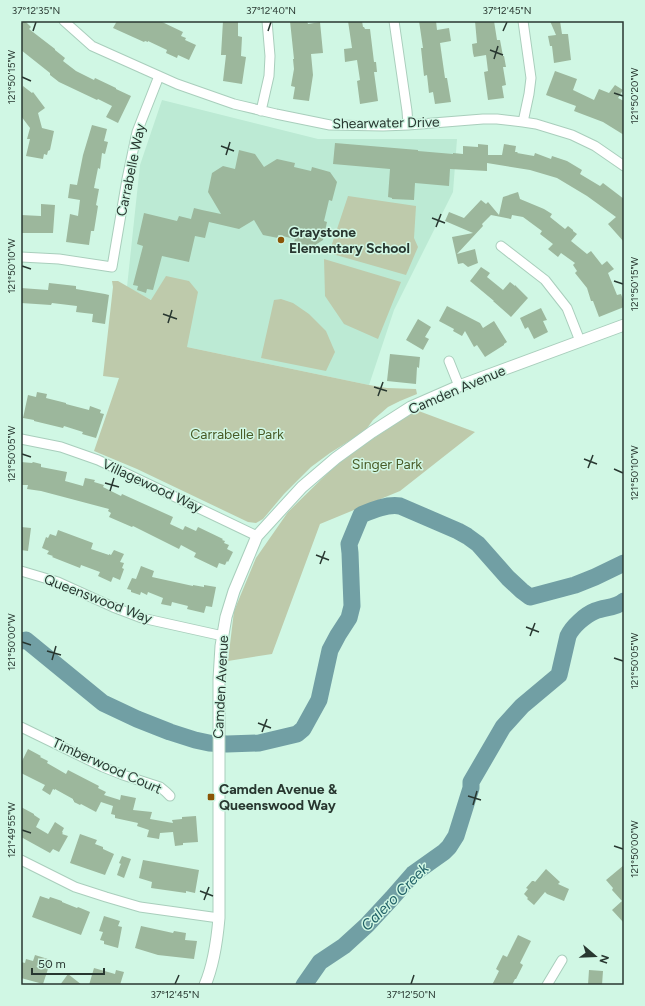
<svg xmlns="http://www.w3.org/2000/svg" width="645" height="1006" viewBox="0 0 645 1006" font-family="Figtree,sans-serif">
<rect width="100%" height="100%" fill="#d0f7e4"/>
<path fill="#bcead4" d="M162,100L318,139H457L453,192L394,310L369,385L187,347L174,312L127,287L140,165Z"/>
<path fill="#becaab" d="M348,196L416,206L414,238L418,247L406,275L329,253Z
M324,259L401,282L378,339L344,324L325,296Z
M166,276L189,281L198,292L187,347L369,385L387,388L416,389L417,394L400,401L388,407L373,420L365,431L330,453L311,467L284,494L263,519L256,523L248,522L137,469L94,451L119,378L103,376L113,287L112,281H118L151,300Z
M281,299L293,303L309,314L326,331L335,352L326,371L261,358L274,300Z
M416,410L475,432L400,491L320,524L272,654L228,661L234,611L256,558L288,512L341,460Z"/>
<g fill="none" stroke-linecap="round" stroke-linejoin="round">
<path stroke="#719fa4" stroke-width="17" d="M21,641L26,640L103,703L137,719L170,732L195,740L209,743L227,744L259,743L297,734L303,729L319,700L330,650L338,635L349,618L352,606L350,553L349,544L361,515C373,510 387,504 400,506L458,531L467,536L478,544L508,578L522,591L530,597L575,585L595,577L624,563
M304,985L320,962L344,946L367,925L392,898L413,874L444,852L449,847L456,836L471,788V782L503,727L522,706L559,675L568,636C572,627 585,615 595,611C605,607 616,608 624,601"/>
</g>
<path fill="#9cb79c" d="M21,21H25L31,27L29,29L55,49V50L65,58L63,61L76,71L94,80L95,78L116,88V89L131,96L118,123L106,117L112,106L98,99L97,100L59,82L50,75V73L21,50Z
M117,21H160L183,32L181,36L186,38L185,40L196,45L189,60L178,55L177,58L166,53L167,50L148,41V42L145,41L144,42L113,28Z
M223,21H238V36L242,37L241,56L246,57L242,84L223,81L226,55H221Z
M290,21H307L308,24L320,22L323,53L311,54L313,75L309,101L293,99L295,87L291,86L294,69L293,59H294Z
M348,21H362L363,27H364L365,29H370L374,62H376L377,72H374L378,101L360,104L357,81L360,80L357,60L345,62L344,49L352,48Z
M419,21H436L437,30L449,28L451,41L440,43L445,78H447L451,102L435,104L433,92L429,93L427,75L424,76L421,48H423Z
M475,21H494L497,40H500L503,56H504L506,67H503L506,85L502,86L504,98L488,100L484,72L488,71L486,55L474,57L473,53L472,44L477,43Z
M550,21H560L562,34H568L571,60L554,63L552,46H550L548,36L556,35Z
M555,71L577,79L573,90L594,100L599,89L609,93L615,85L623,90L618,98L624,101V135L603,122L574,111L576,106L546,95Z
M23,86L32,93L33,92L45,108L38,113L42,128L54,131L50,150L48,151L47,155L44,154L43,159L26,156L30,139H27L30,128L21,116V95Z
M92,125L107,129L104,141L108,142L105,154L102,153L100,169L98,168L94,188L99,189L96,205L98,206L94,231H91L89,245L66,242L70,214L78,216L80,200L68,198L70,184L77,185L83,155Z
M335,143L418,150V151L453,154V153L463,154V146L478,147V144L488,145V155H502L504,144L516,146L515,152H518L517,153L534,156L535,153L551,159L552,156L567,161L582,170L580,174L600,186L603,183L624,199V242L608,224L616,217L587,196L557,178L530,170L487,163V171L450,169L449,186L415,183L414,200L392,199V198L388,197L390,169L333,164Z
M239,150L255,154L264,167L277,159L295,163L294,167L311,171L312,167L330,172L337,182L332,201L329,200L324,221L327,222L323,240L312,247L294,242L295,239L278,235V238L263,235L254,220L239,229L209,222L205,238L195,236L189,262L162,256L153,290L147,289L146,293L137,290L138,286L133,285L143,246L137,244L144,213L177,221L179,216L191,219L194,208L202,210L221,214L208,192L212,173L223,166L235,169Z
M518,192L520,199L544,209L552,214L550,217L565,229L568,226L573,230V231L577,234L571,241L587,254L591,251L602,265L607,261L614,269L608,273L617,295L621,294L624,302V307L599,317L593,301H591L587,288L575,273L577,271L573,265L575,263L561,253L558,257L548,249L553,244L540,234L542,231L523,217L512,215L511,219L491,215L482,224L483,226L457,254L475,249L478,263L468,267L463,263L458,264L452,237L473,233L445,221L449,212L464,218L481,200L486,204L488,202L499,215L503,197Z
M41,204L55,205L53,233H21V215L41,216Z
M481,267L490,273L487,277L503,290L510,282L515,286V285L528,298L511,317L493,301H494L470,281Z
M49,283L76,286V289L105,294L109,295L105,324L92,322L93,314L76,312L77,306L52,303L51,305L21,303V288L48,290Z
M447,306L480,323L483,328L494,321L507,342L504,344V345L485,357L477,345L474,347L465,331L462,336L453,331L454,329L439,321Z
M541,308L547,320L543,321L548,332L534,339L528,327L525,329L520,318Z
M418,319L431,327L425,337L429,339L423,350L406,340Z
M390,354L420,357L419,368L417,367L416,384L387,381Z
M37,392L47,394L46,398L66,403V404L89,410L90,406L101,410L100,413L104,414L96,438L82,434L83,432L64,426L63,428L34,421V420L23,418L28,395L36,397Z
M21,462L32,463L33,462L41,464V467L67,472L65,481L83,486L85,478L95,480L94,482L104,485L103,487L121,496L122,494L173,517L170,524L183,530L185,526L196,531L198,527L223,539L222,540L225,541L224,543L229,545L227,549L233,552L228,562L227,561L225,565L219,563L217,568L194,557L196,553L181,545L179,549L133,526L132,527L109,517L111,513L108,511L109,509L41,491L27,489L28,485H21Z
M21,527L31,528L28,551L21,550Z
M58,530L93,543L91,549L109,555V554L111,555L114,550L124,554L120,562L124,563L122,568L124,569L120,580L113,577L111,582L98,576L100,572L81,565L80,568L52,557L53,556L47,554L49,551L42,548L46,537L48,538L50,534L56,536Z
M141,566L154,571L152,577L193,586V585L204,587V585L216,587L212,607L206,606L204,613L187,609L188,606L172,602L171,606L161,604L163,598L148,592L147,595L141,592L140,595L131,592V590L127,589L132,578L136,579Z
M28,749L41,756L40,757L48,761L47,763L66,774L68,770L99,786L98,788L106,792L104,795L120,800L121,795L136,798L133,810L152,812L150,819L173,823L172,820L182,819V817L196,816L198,842L183,843V845L175,846L173,832L160,833L159,839L147,837L149,830L137,826L138,823L115,818V815L111,814L113,806L101,802L96,812L81,804L80,805L74,802V801L73,800V799L55,789V790L53,789L50,795L42,790L45,785L21,773V763Z
M21,807L34,814V815L40,819L36,827L48,834L55,822L64,828L62,832L63,833L62,834L68,836L59,852L53,849L50,853L21,837Z
M80,834L97,840L95,844L103,847V849L114,854L105,875L70,863Z
M122,856L131,859L124,878L117,875L120,866L121,864L119,863Z
M143,860L199,870L195,893L186,891V893L151,888L152,882L139,878Z
M624,865V923L612,910L622,901L612,890L613,888L606,880Z
M546,869L560,882L558,884L569,889L564,901L547,894L545,892L534,905L527,899L528,898L524,894L528,889L526,888L532,881H534L535,882Z
M40,896L49,899L50,897L62,901V902L77,908L78,907L90,912L81,935L32,917Z
M104,916L120,921L118,926L122,927L118,948L104,944V941L100,940L103,932L99,931Z
M141,926L173,933L174,931L186,933L185,940L197,941L194,959L158,955L135,948Z
M518,935L531,941L520,963L523,965L516,979H515L512,985H492L499,971L496,969L503,955L507,957Z
M35,955L51,960L43,984L21,978V962L25,963L26,959L33,961Z
M94,968L115,974L116,970L124,972L120,985H89Z
M589,970L603,971L602,985H588Z
M68,974L82,985H60Z"/>
<g fill="none" stroke-linecap="round" stroke-linejoin="round">
<g stroke="#a9cebc" stroke-width="11">
<path id="minor" d="M64,21L92,46L177,84L234,104L276,114L330,125L383,126L408,125L483,119H497L523,122L536,124L572,135L595,146L624,166
M394,21L407,111L408,125
M261,111L269,76L270,56L267,21
M523,122L529,94L531,78L523,21
M501,246L545,280L567,308L580,341
M21,257L59,259L112,267L127,179L137,132L159,76
M449,361L459,386
M21,439L61,447L98,460L257,536
M21,571L58,582L113,607L142,618L223,636
M21,727L103,767L123,775L160,787L166,792L170,796
M21,860L75,887L106,897L140,907L219,918
M547,985L562,960"/>
</g>
<g stroke="#a9cebc" stroke-width="13">
<path id="tertiary" d="M205,985C214,964 217,941 219,918V679L221,646L226,617L234,591L257,536L302,487L336,458L372,432L411,407L459,386L624,325"/>
</g>
<use href="#minor" stroke="#fff" stroke-width="9"/>
<use href="#tertiary" stroke="#fff" stroke-width="11"/>
</g>
<path fill="none" stroke="#283730" stroke-width="1.5" d="M33,31L36,22M268,31L271,22M503,31L507,22M490,50L503,55M494,59L498,46M22,77L31,81M614,93L623,96M221,146L234,151M226,155L230,142M432,218L445,223M436,227L441,214M22,266L31,269M614,281L623,284M163,314L177,319M168,323L172,310M374,387L387,391M378,396L383,382M22,454L31,457M584,459L597,464M588,468L593,455M614,469L623,473M105,483L119,487M110,491L114,478M316,555L329,560M320,564L325,551M526,627L539,632M530,636L535,623M22,642L31,645M47,651L61,655M614,658L623,661M52,660L56,646M258,723L271,728M262,732L267,719M468,796L481,800M473,805L477,791M22,830L31,833M614,846L623,849M200,891L213,896M204,900L209,887M175,984L179,975M411,984L414,975"/>
<g fill="#8b5507" stroke="#d0f7e4" stroke-width="1.5">
<circle cx="281" cy="240" r="4"/>
<rect x="207" y="793" width="8" height="8" rx="2"/>
</g>
<g text-anchor="middle" dominant-baseline="central" stroke-width="3" stroke-linejoin="round" paint-order="stroke">
<g font-size="14" fill="#283730" stroke="#d0f7e4">
<text transform="translate(386 123) rotate(-1)">Shearwater Drive</text>
<text transform="translate(131 170) rotate(-78)">Carrabelle Way</text>
<text transform="translate(457 390) rotate(-23)">Camden Avenue</text>
<text transform="translate(152 486) rotate(25)">Villagewood Way</text>
<text transform="translate(98 599) rotate(21)">Queenswood Way</text>
<text transform="translate(221 687) rotate(-87)">Camden Avenue</text>
<text transform="translate(107 766) rotate(24)">Timberwood Court</text>
</g>
<g font-size="14" font-weight="bold" fill="#283730" stroke="#d0f7e4" text-anchor="start">
<text x="289" y="232">Graystone<tspan x="289" dy="16">Elementary School</tspan></text>
<text x="219" y="789">Camden Avenue &amp;<tspan x="219" dy="16">Queenswood Way</tspan></text>
</g>
<g font-size="14" fill="#4a5c28" stroke="#d0f7e4">
<text x="237" y="434">Carrabelle Park</text>
<text x="387" y="464">Singer Park</text>
</g>
<g font-size="15" font-style="italic" fill="#216167" stroke="#d0f7e4">
<text transform="translate(395 897) rotate(-45)">Calero Creek</text>
</g>
</g>
<rect width="645" height="1006" fill="none" stroke="#d0f7e4" stroke-width="44"/>
<g transform="translate(595 956) rotate(109)" stroke="#d0f7e4" stroke-width="3" paint-order="stroke">
<path d="M0-3L7 15L0 10L-7 15Z" fill="#283730"/>
<text y="-6" font-size="11" font-weight="bold" text-anchor="middle" fill="#283730">N</text>
</g>
<path d="M32 968v6h72v-6" fill="none" stroke="#283730" stroke-width="2"/>
<text x="38" y="968" font-size="12" fill="#283730" stroke="#d0f7e4" stroke-width="3" paint-order="stroke">50 m</text>
<rect x="22" y="22" width="601" height="962" fill="none" stroke="#283730" stroke-width="1.5"/>
<g font-size="10" text-anchor="middle" fill="#283730">
<text x="36" y="14">37°12'35"N</text>
<text x="271" y="14">37°12'40"N</text>
<text x="507" y="14">37°12'45"N</text>
<text transform="translate(11 77) rotate(-90)" y="4">121°50'15"W</text>
<text transform="translate(634 96) rotate(-90)" y="4">121°50'20"W</text>
<text transform="translate(11 266) rotate(-90)" y="4">121°50'10"W</text>
<text transform="translate(634 284) rotate(-90)" y="4">121°50'15"W</text>
<text transform="translate(11 454) rotate(-90)" y="4">121°50'05"W</text>
<text transform="translate(634 473) rotate(-90)" y="4">121°50'10"W</text>
<text transform="translate(11 642) rotate(-90)" y="4">121°50'00"W</text>
<text transform="translate(634 661) rotate(-90)" y="4">121°50'05"W</text>
<text transform="translate(11 830) rotate(-90)" y="4">121°49'55"W</text>
<text transform="translate(634 849) rotate(-90)" y="4">121°50'00"W</text>
<text x="175" y="998">37°12'45"N</text>
<text x="411" y="998">37°12'50"N</text>
</g>
</svg>
